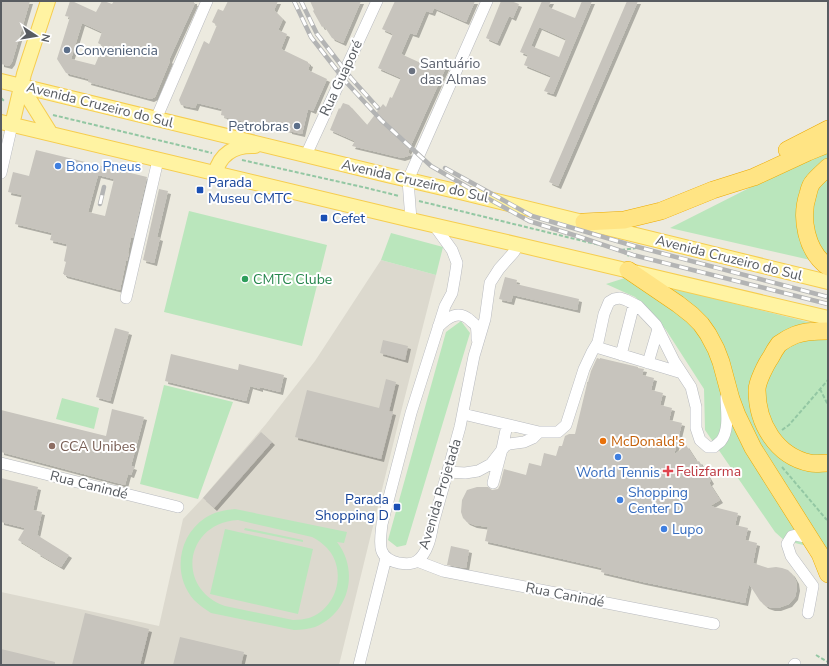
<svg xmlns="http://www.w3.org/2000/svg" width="829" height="666" viewBox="0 0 829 666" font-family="'Nunito Sans',sans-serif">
<defs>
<filter id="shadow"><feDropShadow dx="3" dy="3" stdDeviation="0" flood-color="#0004"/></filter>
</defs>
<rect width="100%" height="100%" fill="#eceadf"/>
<path fill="#dcd9ce" d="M381,260L436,275L401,412L339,665H1V592L159,626L183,519L201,500L266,424L315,361Z"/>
<path fill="#bae6bc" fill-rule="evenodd" d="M828,148V264L670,228Z
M189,211L327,245L302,346L164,312Z
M391,233L443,247L436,275L381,260Z
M628,277L828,327V551L795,543L786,542L775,532L705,430L704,389L666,330L652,313L635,297L606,284Z
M461,321L470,333L406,545L397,547L388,540L446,332Z
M164,385L233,402L198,499L140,484Z
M62,398L99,408L94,429L56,419Z
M235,509L347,532L344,543L337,542C359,570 350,613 315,627C309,629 301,630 294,630L211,613C205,609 199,605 194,600C172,575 178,536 205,518C214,512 224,510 235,509ZM238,520L312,537C320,541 326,546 331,553C346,576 335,609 309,618C304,619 299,620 293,620L225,606C175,588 185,523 238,520Z
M245,528L303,540V542L244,530Z
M225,529L313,549L298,614L210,594Z"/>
<path fill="#c7c4bd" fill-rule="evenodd" filter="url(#shadow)" d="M2,1H30L12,62L9,66L1,64V5Z
M70,1H72L96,12L102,1H104L112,4L114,1H194V3H195L169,60L170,61L155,97L151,99L88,82L89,79L66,73L57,59L70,17L65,16ZM82,23L102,32L98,43L103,46L95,65L71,59Z
M228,1H278L274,10L283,19L278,30L287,34L281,49L308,62V63L310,64L308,70L327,79L313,111L308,109L302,134L289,131V130L268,125V126L263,125L262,126L224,117L225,116L221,115L222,109L197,103L195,108L181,105L179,100L204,41L209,44L217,25L212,22L218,9L223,11Z
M310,1H361L343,43L332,38L324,26L322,27L313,11L314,10Z
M395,1H475L466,22L434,8L432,13L426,11L416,35L410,33L401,54L434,69L437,61L447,65L408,152L411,155L402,158L352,146L355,141L330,130L339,108L340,109L343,103L349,105L367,125L383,104L386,107L390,97L392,98L401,78L378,68L393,34L382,29Z
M501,1H511L519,4L513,18L509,16L497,43L486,38Z
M542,1H551L548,7L575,18L582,1H592L553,94L544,91L551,76L524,65L528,55L520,52ZM539,27L566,39L559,57L531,46Z
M627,1H638L558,186L549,182Z
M36,150L147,177L133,238L131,237L128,253H129L127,261H126L120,290L64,275V274H63L66,262L64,261L67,246H66V244L50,240L52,233L15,224L22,195L8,192L13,172L29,176ZM98,175L114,179L105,216L88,212Z
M159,189L168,191L157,237L160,238L154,263L143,260Z
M505,277L517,280L516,284L579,299L577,310L513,295L511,302L499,299Z
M115,328L129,332L110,401L96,397Z
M383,340L408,346L405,360L380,353Z
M171,354L238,370L239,364L284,375L280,392L260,387V389L250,386L246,401L165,381Z
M597,358L600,359V358L638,367V368L644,369L642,375L654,378L651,390L663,393L660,405L672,408L669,420L682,423L674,455L686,445L697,462L699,461L711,481L709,483L720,500L710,506L738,513L735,525L748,528L745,540L757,543L753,563L768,568L776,567L782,568L788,570L792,574L796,581L797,588L795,597L789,604L778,608H772L766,606L760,601L749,584L745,603L643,582L601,572L602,568L485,541L488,527L474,525L467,522L463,518L461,512L462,500L467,490L477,487H488L492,490L498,489L500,485L504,469L526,475L529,463L541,466L544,453L556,456L559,446H562L565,436L569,434H575L587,384V382H588L591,371Z
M386,379L396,382L389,411L393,412L381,459L295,437L307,390L379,408Z
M112,409L144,417L131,466L134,467L131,475L128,474L125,485L1,452V410L106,436Z
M261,432L272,442L214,508L203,498Z
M1,478L38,487L33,510L42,512L37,535L69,555L61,567L37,553L38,552L18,540L25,528L1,522Z
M451,546L469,550L466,568L447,565Z
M85,613L149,629L140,665H72Z
M180,637L244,652L241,665H173Z
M1,649L55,662V665H1Z"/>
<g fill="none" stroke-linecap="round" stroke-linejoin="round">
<g stroke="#b8babf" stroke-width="12">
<path id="minor" d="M156,119L207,1
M306,155L377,1
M1,173L12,125
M411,220L408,180L487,1
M434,225L452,250L457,263L455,276L452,293L445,306L411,413L382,524C380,543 376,558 399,563C405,564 413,564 417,561C428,553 431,536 433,524L460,427L474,356L485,319L490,283L499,269L514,252L518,245
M126,298L158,160
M438,327C448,317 459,309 471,321C473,323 475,324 476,326C477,329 477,335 477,339
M596,347L682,373
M621,355L634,304
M648,363L658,329
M463,414L539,432
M1,463L178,507
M448,472L465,473L478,471L491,464L505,446L509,444L524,442L533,438L539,432H558L566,425L584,369L592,352L598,342L604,314L609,302L614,299L620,298L626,300L638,306L656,325L674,361L691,387L696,407V428L700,440L708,447H714C716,445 719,443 721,441C730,429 726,410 726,397
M493,483L502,449L507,425
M417,561L443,571L714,624
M808,613L813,586L791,556L787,544L792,536L796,535L810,538
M359,665L386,558
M794,665L795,664"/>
</g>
<g stroke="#f6cd4f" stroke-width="16">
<path id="major" d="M1,81L387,175L464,193L828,282
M21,86L51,134
M1,122L411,220L524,246L828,318
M12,125L24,74L48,1
M215,174C220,153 235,145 255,146"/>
</g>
<g stroke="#ecaa00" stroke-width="18">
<path id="highway" d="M787,150L828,129
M828,167C823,172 817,177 813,182C810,185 809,190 808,194C800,218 806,251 828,267
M584,222L624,220L661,211L713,190L754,177L808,152L828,144
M628,270L678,304L692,315L701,324L708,334L716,349L721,362L731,399L737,415L753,448L820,554L828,574
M828,331C817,331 805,331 795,335C790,337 783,341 779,344C776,348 773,353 771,357C766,364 757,382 757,390C757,423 776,456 810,463C815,464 822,463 828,463"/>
</g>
<path stroke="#93c7a3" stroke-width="2" stroke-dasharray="4 2" stroke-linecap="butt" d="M1,98L5,102
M53,115L212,153
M242,160L367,188L399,196
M419,201L485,217L620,250L629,256
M621,250L636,248
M820,389L828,405
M782,430L789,425L828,380
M782,467L826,519L828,520
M816,655L828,662"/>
<use href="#minor" stroke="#fff" stroke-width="11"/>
<use href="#major" stroke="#fff3a2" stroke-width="14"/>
<use href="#highway" stroke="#ffe484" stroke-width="17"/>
<g stroke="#b3b4b4" stroke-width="4.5">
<path id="rail" d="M294,1L311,37L346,82L381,120L431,166L476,192L529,221L580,237L633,255L828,304
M301,1L317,34L351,78L378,108
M445,168L532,216L634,246L828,297
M100,204L104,187"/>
</g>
<use href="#rail" stroke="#fff" stroke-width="3" stroke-dasharray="9" stroke-linecap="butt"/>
</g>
<g fill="#5c6f8a" stroke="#fff" stroke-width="1.5">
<circle cx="67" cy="50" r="4"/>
<circle cx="297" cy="126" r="4"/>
</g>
<circle fill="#6b7280" stroke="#fff" stroke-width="1.5" cx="412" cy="71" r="4"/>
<g fill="#3f7fe0" stroke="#fff" stroke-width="1.5">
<circle cx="58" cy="166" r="4"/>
<circle cx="618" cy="457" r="4"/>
<circle cx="620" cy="500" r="4"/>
<circle cx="664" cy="529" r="4"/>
</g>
<g fill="#1a4fb4" stroke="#fff" stroke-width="1.5">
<rect x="196" y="186" width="8" height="8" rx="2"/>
<rect x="320" y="214" width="8" height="8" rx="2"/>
<rect x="393" y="503" width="8" height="8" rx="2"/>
</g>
<circle fill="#2e9e5b" stroke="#fff" stroke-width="1.5" cx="245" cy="279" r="4"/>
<circle fill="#e8710a" stroke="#fff" stroke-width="1.5" cx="603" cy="441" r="4"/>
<circle fill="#8d6e63" stroke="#fff" stroke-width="1.5" cx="52" cy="446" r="4"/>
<path fill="#e0444e" stroke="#fff" stroke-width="1.5" d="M666 465h4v4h4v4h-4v4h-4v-4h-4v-4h4z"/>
<g text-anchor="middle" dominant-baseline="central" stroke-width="4" stroke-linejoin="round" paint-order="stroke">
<g font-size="14" fill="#4e5e75" stroke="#fff" text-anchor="start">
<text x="75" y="50">Conveniencia</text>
<text x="289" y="126" text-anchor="end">Petrobras</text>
</g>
<g font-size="14" fill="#5b616d" stroke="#fff" text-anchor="start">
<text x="420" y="63">Santuário<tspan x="420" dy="16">das Almas</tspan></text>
</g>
<g font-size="14" fill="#585c61" stroke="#fff">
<text transform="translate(341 78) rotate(-65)">Rua Guaporé</text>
<text transform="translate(100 105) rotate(14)">Avenida Cruzeiro do Sul</text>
<text transform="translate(415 181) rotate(13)">Avenida Cruzeiro do Sul</text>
<text transform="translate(729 258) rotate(14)">Avenida Cruzeiro do Sul</text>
<text transform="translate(89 485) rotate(14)">Rua Canindé</text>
<text transform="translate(440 494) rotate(-73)">Avenida Projetada</text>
<text transform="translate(565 595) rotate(11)">Rua Canindé</text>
</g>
<g font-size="14" fill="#366cbe" stroke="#fff" text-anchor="start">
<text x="66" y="166">Bono Pneus</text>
<text x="618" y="472" text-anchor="middle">World Tennis</text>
<text x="628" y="492">Shopping<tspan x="628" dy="16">Center D</tspan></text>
<text x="672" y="529">Lupo</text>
</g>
<g font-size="14" fill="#164399" stroke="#fff" text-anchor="start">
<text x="208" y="182">Parada<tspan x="208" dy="16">Museu CMTC</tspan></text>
<text x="332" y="218">Cefet</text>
<text x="389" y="499" text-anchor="end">Parada<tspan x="389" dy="16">Shopping D</tspan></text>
</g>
<g font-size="14" fill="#27864d" stroke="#fff" text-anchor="start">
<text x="253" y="279">CMTC Clube</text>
</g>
<g font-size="14" fill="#c56008" stroke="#fff" text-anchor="start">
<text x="611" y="441">McDonald's</text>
</g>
<g font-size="14" fill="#785e54" stroke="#fff" text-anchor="start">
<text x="60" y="446">CCA Unibes</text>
</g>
<g font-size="14" fill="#be3a42" stroke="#fff" text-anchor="start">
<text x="676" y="471">Felizfarma</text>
</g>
</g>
<rect width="829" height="666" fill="none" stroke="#585c61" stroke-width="4"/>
<g transform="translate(36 36) rotate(102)" stroke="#ffffff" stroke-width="3" paint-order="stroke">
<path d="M0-3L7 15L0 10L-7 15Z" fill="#585c61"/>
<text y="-6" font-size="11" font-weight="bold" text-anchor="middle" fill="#585c61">N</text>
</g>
</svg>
